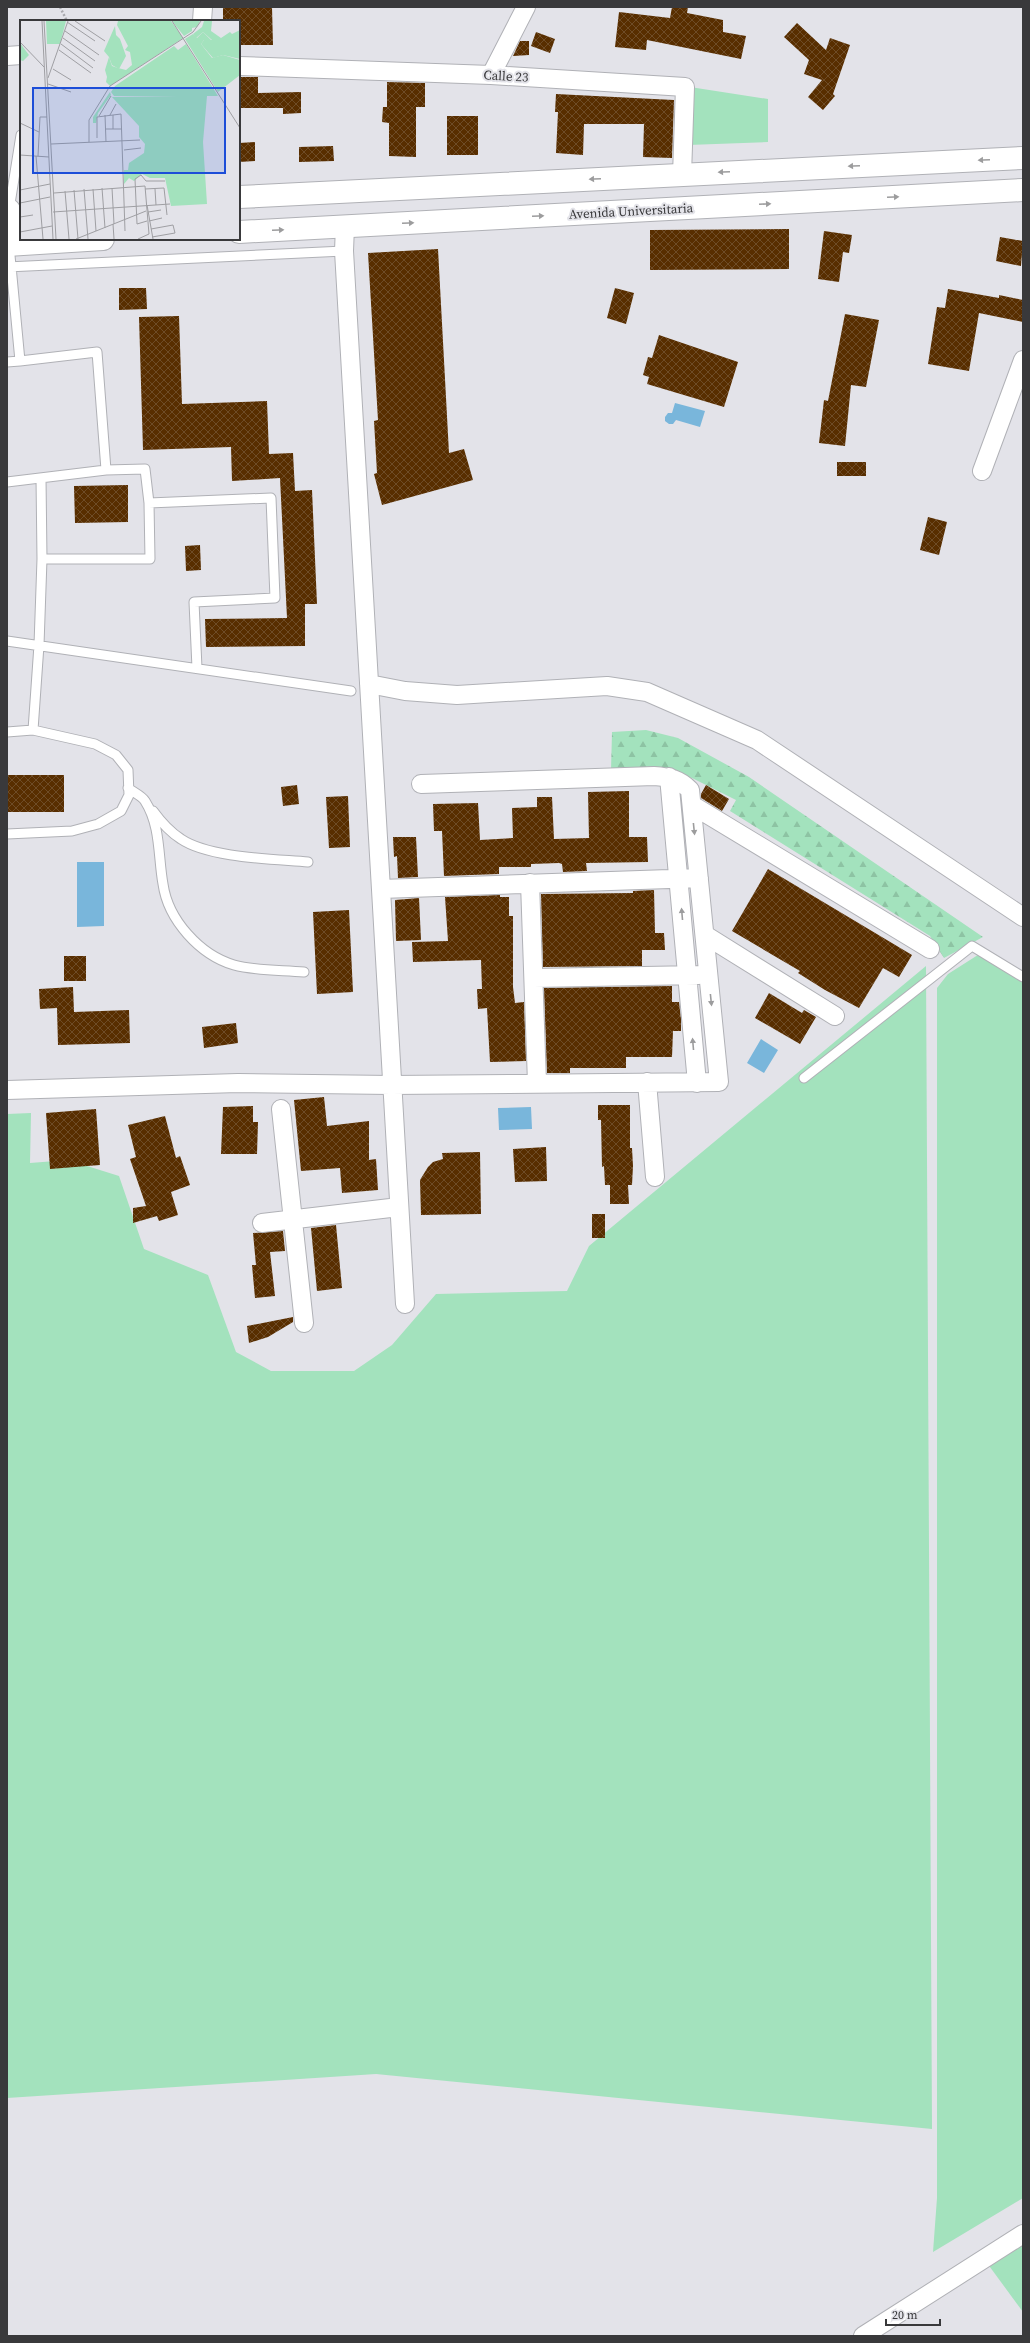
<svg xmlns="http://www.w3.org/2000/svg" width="1030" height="2343" viewBox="0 0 1030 2343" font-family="'Source Serif 4',serif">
<defs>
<pattern id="forest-firs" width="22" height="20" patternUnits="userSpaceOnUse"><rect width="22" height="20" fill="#a3e2bd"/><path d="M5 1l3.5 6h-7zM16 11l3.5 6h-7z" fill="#8dc3a3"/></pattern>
<pattern id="building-cross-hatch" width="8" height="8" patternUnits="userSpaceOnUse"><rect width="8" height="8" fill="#582e00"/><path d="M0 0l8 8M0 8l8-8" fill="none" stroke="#6e4c27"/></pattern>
</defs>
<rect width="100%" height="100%" fill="#e3e3e9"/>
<path fill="#a3e2bd" d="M690,87L768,99V142L688,145Z
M981,953L1023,983V2198L933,2252L937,2198V988L948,974Z
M926,966L932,2129L376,2074L7,2098V1114L31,1113L30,1163L68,1160L119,1176L144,1249L208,1275L236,1352L271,1371H354L392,1345L436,1294L567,1291L589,1246Z
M1023,2240V2312L987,2263Z"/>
<path fill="url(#forest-firs)" d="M646,730L678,738L749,777L983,937L944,958L930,936L730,811L736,800L692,778L669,772L611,771L612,732Z"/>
<path fill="#79b6db" d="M675,403L705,411L700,427L676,420L673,424H669L665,421V417L668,413H672Z
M77,862H104V926L77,927Z
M761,1039L778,1050L764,1073L747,1063Z
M531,1107L532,1129L499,1130L498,1108Z"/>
<path fill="url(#building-cross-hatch)" d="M223,7H272L273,45H239V21H223Z
M672,7H688L687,13L723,20V32L746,36L741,59L647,40L646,50L615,47L619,12L670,18Z
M797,23L826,50L830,38L850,45L833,94L835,96L823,110L808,97L822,80L804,74L809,60L784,37Z
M536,32L555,39L550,53L531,46Z
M520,41H529V55L513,56Z
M239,77H258V93L301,92V113L283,114V108H239Z
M387,82L425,83V107H416V157L389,156V123L382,122L383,107H387Z
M556,94L674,100L672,158L643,157L644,124H584L583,155L556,153L558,112H555Z
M447,116H478V155H447Z
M255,142V161L239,162V143Z
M333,146L334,161L299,162V147Z
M789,229V269L650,270V230Z
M824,231L852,235L849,253L843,252L839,282L818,279Z
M1000,237L1023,241L1021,266L996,261Z
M438,249L449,453L464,449L473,480L382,505L374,474L377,473L374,421L378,420L368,253Z
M119,288H146L147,309L119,310Z
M615,288L634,293L626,324L607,318Z
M948,289L999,298V295L1023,300V322L979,313L969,371L928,364L937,307L945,308Z
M845,314L879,320L866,387L851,385L845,446L819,443L824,400L828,401Z
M179,316L182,404L267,401L269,454L293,453L295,491L312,490L317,604H305V646L206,647L205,619L287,618L280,478L232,481L231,447L143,450L139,317Z
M659,335L738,362L724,407L647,384L649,377L643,375L648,357L652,358Z
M837,462H866V476H837Z
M128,485V522L75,523L74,486Z
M928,517L947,522L939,555L920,550Z
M200,545L201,570L186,571L185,546Z
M7,775H64V812H7Z
M297,785L299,804L283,806L281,787Z
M706,785L729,799L722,811L701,798V794Z
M629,791V837H647L648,862L586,863L587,871L563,872L562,864L559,863L531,864V867H499V874L444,876L442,831H434L433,804L478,803L480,840L513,838L512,808L537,807V797H552L554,839L589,838L588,792Z
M348,796L350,847L329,848L326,797Z
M393,837H416L418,877L398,878L397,856L394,857Z
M768,869L912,955L899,977L883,968L859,1008L825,990L798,973L800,971L732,931Z
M654,890L655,933H664L665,950H642V966L543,967L541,894L633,893V891Z
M500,895V897H509V916H513V987L515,1003L524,1002L526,1061L490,1062L487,1008L478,1009L477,989H482L481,960L413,962L412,942L448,941L445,897Z
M419,898L421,940L396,941L395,900Z
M349,910L353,992L317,994L313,912Z
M64,956H86V981H64Z
M672,986V1002H679L681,1019V1031H673L672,1057H626V1068H570V1073H547L544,988Z
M73,987L74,1012L129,1010L130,1043L58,1045L57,1008L40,1009L39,989Z
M769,993L802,1013L804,1010L816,1017L800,1044L755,1018Z
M236,1023L238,1043L204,1048L202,1027Z
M324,1097L327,1126L369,1121V1160L376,1159L378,1190L342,1193L340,1168L301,1171L294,1100Z
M598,1105H630V1148H632L633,1166L632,1185H628L629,1204H610V1185H605L604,1166L602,1167L601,1120H598Z
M253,1106V1122H258L257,1154H221L223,1107Z
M96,1109L100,1165L50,1169L46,1113Z
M165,1116L176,1158L180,1156L190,1185L171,1192L178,1215L159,1221L157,1216L133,1223V1208L146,1206L130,1159L136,1157L128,1125Z
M546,1147L547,1181L515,1182L513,1149Z
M480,1152L481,1214L421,1215L420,1180L428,1167L433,1162L443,1159L442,1153Z
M592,1214H605V1238H592Z
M336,1225L342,1288L317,1291L311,1228Z
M283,1231L285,1251L270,1252L275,1296L255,1298L252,1265H256L253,1233Z
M293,1317V1322L268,1337L249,1343L247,1326Z"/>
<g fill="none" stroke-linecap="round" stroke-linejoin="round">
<g stroke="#b0b1b6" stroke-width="11">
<path id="service" d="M9,210L21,135
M7,267L344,251
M7,362L20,361
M106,470L145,469L149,503L271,498L275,598L194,602L197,668
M41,478L42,559L39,645L42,646
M7,482L106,470L97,352L20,361L9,245
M42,559H150L149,503
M7,641L351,691
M33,730L39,645
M7,732L33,730L95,744L116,755L128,770L129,795L121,811L98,824L72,831L7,834
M128,788C133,792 142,796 145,801C161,826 158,857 163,884C168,920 200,955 234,965C256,971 282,970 304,972
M153,811C161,822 170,832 181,839C209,858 274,859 308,862
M804,1078L972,946L1023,977"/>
</g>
<g stroke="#b0b1b6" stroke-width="20">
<path id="minor" d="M202,21L203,7
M7,56L21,55
M239,66L491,75L685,87L682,175
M491,75L526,7
M345,226L344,251L405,1304
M982,471L1023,360
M369,684L405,691L457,695L607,686L647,692L757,740L1023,917
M669,777L697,1083
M692,805L930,949
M530,883L537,1083
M381,889L699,878
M705,935L835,1016
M534,978L699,975
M647,1082L655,1177
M7,1090L238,1083L391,1085L719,1082L690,790C679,779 669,777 654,776L421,784
M281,1109L304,1323
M262,1223L399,1207
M863,2336L1023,2234"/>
</g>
<g stroke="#b0b1b6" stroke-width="24">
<path id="primary" d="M239,197L1023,158
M9,210V245
M239,232L1023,190
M7,245L103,239"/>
</g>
<path stroke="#a9a9ae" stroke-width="2.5" stroke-dasharray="2 2" stroke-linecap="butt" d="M60,7L67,21"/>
<use href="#service" stroke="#fff" stroke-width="9"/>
<use href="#minor" stroke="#fff" stroke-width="18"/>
<use href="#primary" stroke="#fff" stroke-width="22"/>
</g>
<defs><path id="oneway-solid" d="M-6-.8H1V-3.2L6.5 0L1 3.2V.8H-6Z"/></defs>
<g fill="#9c9c9d">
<use href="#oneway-solid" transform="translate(984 160) rotate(177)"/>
<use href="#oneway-solid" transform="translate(854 166) rotate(177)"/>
<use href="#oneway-solid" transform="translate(724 172) rotate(177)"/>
<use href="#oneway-solid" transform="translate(595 179) rotate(177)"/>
<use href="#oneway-solid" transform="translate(893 197) rotate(-3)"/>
<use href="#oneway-solid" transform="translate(765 204) rotate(-3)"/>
<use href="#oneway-solid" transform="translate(538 216) rotate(-3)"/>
<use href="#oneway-solid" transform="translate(408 223) rotate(-3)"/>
<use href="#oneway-solid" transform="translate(278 230) rotate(-3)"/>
<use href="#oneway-solid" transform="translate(694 829) rotate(84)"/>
<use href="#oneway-solid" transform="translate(682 914) rotate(-95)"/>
<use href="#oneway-solid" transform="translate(711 1000) rotate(84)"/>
<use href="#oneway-solid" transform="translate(693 1044) rotate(-95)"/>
</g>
<g text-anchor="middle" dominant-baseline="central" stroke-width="4" stroke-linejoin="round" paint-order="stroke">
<g font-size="13" fill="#39393b" stroke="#e3e3e9">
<text transform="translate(506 76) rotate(3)">Calle 23</text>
<text transform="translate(631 211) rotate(-3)">Avenida Universitaria</text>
</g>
</g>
<g transform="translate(20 20)">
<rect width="220" height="220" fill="#e3e3e9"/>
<path d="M26,1H46L40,24H27ZM152,1H180L177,7L172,8V11L164,16ZM183,12L192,21L184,20L181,24L192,38L203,35L220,40V55L198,72L165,19L173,14L177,18ZM166,24L198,76H187L183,122L187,184L151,186L145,158H130L122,154L114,161L109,158L104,164V150H108L109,143L124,133L125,124L119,117V106L92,77L157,76H94L91,72L95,66L154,26L158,30Z" fill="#a3e2bd"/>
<path d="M98,1H151L163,18L90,66L86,62L87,57L85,50L89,37L92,46L98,48L106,50L112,45L110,32L105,30L108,26L97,5ZM184,1H192L191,11L201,18L210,12L212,14L220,10V39L203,35L193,38L181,24L184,20H192L183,12L176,18L173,14L182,7ZM0,23L9,35L3,41L0,40ZM90,72L91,75L78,93L76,103H73V97Z" fill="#a3e2bd"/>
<path d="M95,6L96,15L100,19L106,36L99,49L92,45L89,37L84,31Z" fill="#a3e2bd"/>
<path fill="none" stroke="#9f9fa3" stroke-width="1" d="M22,1L33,219M24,1L36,219M55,1L85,21M152,1L220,108M47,2L75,21M45,11L79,35M43,18L75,41M0,22L24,47M41,24L73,48M39,30L71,53M33,49L51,60M28,58L48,1M28,64L51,72M85,95L86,122M90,95L96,84M93,95V109M79,96L91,76M0,103L19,112M85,109H102M77,118V97L101,94L105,211M69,122V100L90,66L173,12L181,1M31,124L120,120M104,130L121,128M0,135L29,137M16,136L23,219M18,136L20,97H27M82,168L85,208M92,168L94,204M64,169L68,219M73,169L76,211M125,169L144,168L147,195M135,169L136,185M0,170L30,164M54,170L58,219M45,171L49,219M34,173L125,166L129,214L118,219M0,183L30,177M127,185L133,219M33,192L150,184M128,192L141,190M0,197L13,195M127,201L117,204L115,159L121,155L126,161H145M129,201L142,198M93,204L94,219M131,209L153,205L155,213L132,217M0,212L32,206M56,219L126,191"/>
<path fill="#1d4ed8" fill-opacity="0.15" stroke="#1d4ed8" stroke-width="2" d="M13,68H205V153H13Z"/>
<rect width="220" height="220" fill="none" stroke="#39393b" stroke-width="2"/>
</g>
<rect width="1030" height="2343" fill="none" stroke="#39393b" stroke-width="16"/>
<path d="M886 2319v6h54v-6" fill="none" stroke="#39393b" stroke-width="2"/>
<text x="892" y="2319" font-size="12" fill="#39393b" stroke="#e3e3e9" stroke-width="3" paint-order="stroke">20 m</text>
</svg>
